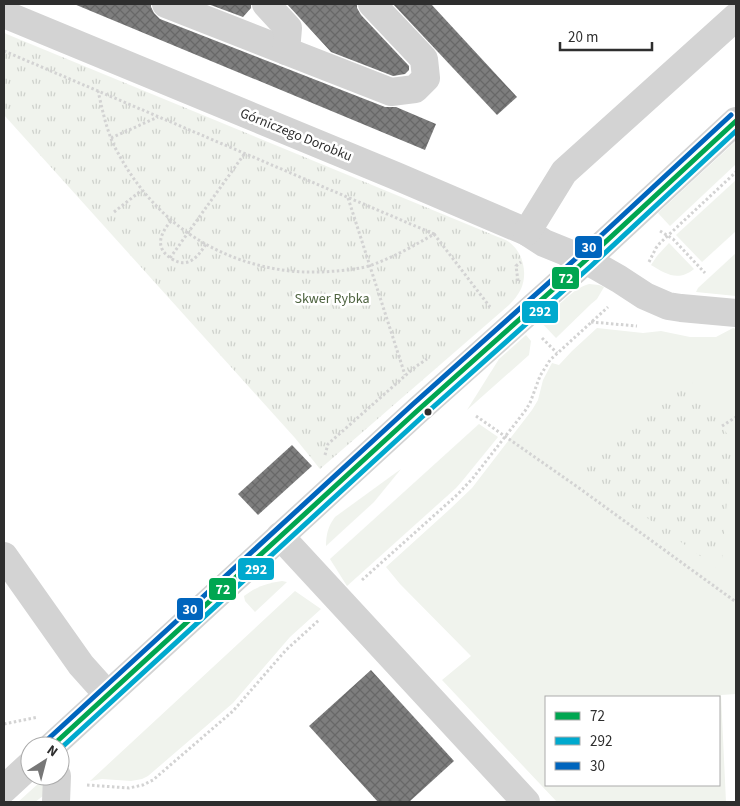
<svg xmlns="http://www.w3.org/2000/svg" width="740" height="806" viewBox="0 0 740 806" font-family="'Source Sans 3',sans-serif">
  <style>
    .green { fill: #f0f3ed; fill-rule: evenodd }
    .park { fill: url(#park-tufts) }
    .building { fill: url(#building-cross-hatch) }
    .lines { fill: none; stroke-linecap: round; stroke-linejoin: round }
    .path { stroke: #d3d3d3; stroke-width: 3; stroke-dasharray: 2.5 2.5; stroke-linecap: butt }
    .minor { stroke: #d3d3d3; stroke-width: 28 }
    .bus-1-casing { stroke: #fff; stroke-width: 9 }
    .bus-2-casing { stroke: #fff; stroke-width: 9 }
    .bus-3-casing { stroke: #fff; stroke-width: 9 }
    .bus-1 { stroke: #00a651; stroke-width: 5 }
    .bus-2 { stroke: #00a9ce; stroke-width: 5 }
    .bus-3 { stroke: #0065bd; stroke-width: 5 }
    .bus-dot { fill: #2e2e2e; stroke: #fff; stroke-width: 2 }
    .labels { text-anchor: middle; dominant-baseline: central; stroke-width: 5; stroke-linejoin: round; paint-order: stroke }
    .street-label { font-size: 14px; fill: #2e2e2e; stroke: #fff }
    .park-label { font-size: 14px; fill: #4f6441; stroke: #fff }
    .line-badge { stroke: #fff; stroke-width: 2 }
    .badge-label { font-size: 14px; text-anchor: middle; font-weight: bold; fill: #fff }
  </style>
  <defs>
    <pattern id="park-tufts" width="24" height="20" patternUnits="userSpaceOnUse" patternTransform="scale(1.25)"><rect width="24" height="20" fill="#f0f3ed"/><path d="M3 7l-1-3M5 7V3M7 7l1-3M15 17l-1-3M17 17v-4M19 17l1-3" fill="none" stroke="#ced1cc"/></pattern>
    <pattern id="building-cross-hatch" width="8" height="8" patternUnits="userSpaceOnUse" patternTransform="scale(1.25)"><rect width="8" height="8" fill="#7e7e7e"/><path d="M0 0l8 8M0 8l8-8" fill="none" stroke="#686868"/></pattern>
  </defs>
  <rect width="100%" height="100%" fill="#fff"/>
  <!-- green -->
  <g class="green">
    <polygon points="736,141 736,164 670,226 658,213"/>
    <polygon points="736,180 736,231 702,262 676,235"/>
    <path d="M669 243 694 269C678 282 666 274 651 265L657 256Z"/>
    <polygon points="736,253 736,296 696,292 698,288"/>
    <path d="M589 284 599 285 604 287 597 299 591 304 556 338 541 322C553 311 573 288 589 284Z"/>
    <path d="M597 328 643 333 661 331 690 337H716L733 328 736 329V694L721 695 726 802H557L442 680 471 656 400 584 386 567 450 509 472 488 532 410 538 400 543 380 552 363 559 365 572 351ZM546 697H719V785H546Z"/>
    <polygon points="526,335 531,341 529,355 467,410 499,359"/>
    <polygon points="479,424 498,437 463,480 456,488 347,586 330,559"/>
    <path d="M401 469 374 502 326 546C326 535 328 526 335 517Z"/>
    <path d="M282 581 287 582 255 612 245 601 244 596C255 587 268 583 282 581Z"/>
    <polygon points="295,591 321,609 290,637 233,703 148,776 142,779 131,781 102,779 90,781"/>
    <polygon points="43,781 43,796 35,802 18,802 40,782"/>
  </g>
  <!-- park -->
  <g class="park">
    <path d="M4 33 498 237C502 238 506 240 509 242 523 252 528 273 521 289 518 295 514 300 509 305L320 469 295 438 4 115Z"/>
    <polygon points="691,381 732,441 721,571 674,537 667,546 655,538 661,528 582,471"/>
  </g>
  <!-- building -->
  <g class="building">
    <polygon points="74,4 151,4 151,7 154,13 160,19 385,107 396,107 436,124 425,150"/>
    <polygon points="208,4 251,4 251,8 243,17"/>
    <polygon points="287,4 357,4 357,8 361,15 409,66 409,70 405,74 393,76 331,52"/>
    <polygon points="393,4 431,4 517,97 497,115"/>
    <polygon points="292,445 312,466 258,515 238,494"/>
    <polygon points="371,670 454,761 409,802 378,802 309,726"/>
  </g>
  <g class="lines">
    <!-- path -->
    <g class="path">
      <path d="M4 51 434 234C414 246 392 258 369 266 362 268 354 269 347 270 328 272 309 273 290 271 214 262 154 220 118 153 107 134 103 112 98 91"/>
      <polyline points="111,138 158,117"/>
      <polyline points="348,198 405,375"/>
      <polyline points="114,212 142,190"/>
      <path d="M171 221C160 234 154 248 172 259 188 269 198 257 206 244"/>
      <polyline points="660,231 673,239 705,273"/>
      <polyline points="434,234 490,307"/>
      <polyline points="170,258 245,153"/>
      <polyline points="649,262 656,248 660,243 736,172"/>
      <polyline points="518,281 516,266 521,262"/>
      <polyline points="591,322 637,326"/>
      <polyline points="542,338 557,353"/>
      <polyline points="476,416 579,488 736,602"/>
      <polyline points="722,426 736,417"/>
      <polyline points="325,455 328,444 415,367 427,359"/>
      <polyline points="362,580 458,494 473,478 525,411 530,403 540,376 550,360 608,307"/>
      <polyline points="4,724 38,717"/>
      <polyline points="87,785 129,788 143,785 153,780 233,711 286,650 319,620"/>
    </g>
    <!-- minor -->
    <g class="minor">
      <polyline points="166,4 391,92 415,89 426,78 424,59 372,4"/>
      <polyline points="266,4 288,28 286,51"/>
      <polyline points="4,14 396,176 527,232 544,243 586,260 619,279 645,296 668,306 681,308 736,313"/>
      <polyline points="527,232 564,172 736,17"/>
      <polyline points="280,536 526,802"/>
      <polyline points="4,556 81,665 107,694"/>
      <polyline points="52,746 417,411 586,260 736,121"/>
      <polyline points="4,789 30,765"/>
      <polyline points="56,802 57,776"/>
    </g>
    <!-- bus-1 casing -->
    <g class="bus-1-casing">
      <polyline id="bus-1" points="52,746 417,411 586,260 736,121"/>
    </g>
    <!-- bus-2 casing -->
    <g class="bus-2-casing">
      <polyline id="bus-2" points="60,749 422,417 591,266 736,131"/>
    </g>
    <!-- bus-3 casing -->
    <g class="bus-3-casing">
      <polyline id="bus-3" points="47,740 412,405 581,254 731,115"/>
    </g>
    <!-- bus-1 -->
    <use href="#bus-1" class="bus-1"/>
    <!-- bus-2 -->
    <use href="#bus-2" class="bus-2"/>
    <!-- bus-3 -->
    <use href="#bus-3" class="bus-3"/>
  </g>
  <!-- markers -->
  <circle class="bus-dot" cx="428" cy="412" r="4.5"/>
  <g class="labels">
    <!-- street labels -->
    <g class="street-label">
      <text transform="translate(296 135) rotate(22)">Górniczego Dorobku</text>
    </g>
    <!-- park labels -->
    <g class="park-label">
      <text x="332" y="299">Skwer Rybka</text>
    </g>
  </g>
  <g class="line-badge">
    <rect x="574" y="235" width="29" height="24" rx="5" fill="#0065bd"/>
    <rect x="551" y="266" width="29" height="24" rx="5" fill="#00a651"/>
    <rect x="521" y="300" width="38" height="24" rx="5" fill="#00a9ce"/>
    <rect x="237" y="557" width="38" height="24" rx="5" fill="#00a9ce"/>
    <rect x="208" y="577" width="29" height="24" rx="5" fill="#00a651"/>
    <rect x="176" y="597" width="28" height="24" rx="5" fill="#0065bd"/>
  </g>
  <g class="badge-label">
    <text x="589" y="252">30</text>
    <text x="566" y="283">72</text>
    <text x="540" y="316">292</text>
    <text x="256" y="574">292</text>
    <text x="223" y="594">72</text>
    <text x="190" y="614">30</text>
  </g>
  <!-- border -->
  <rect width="740" height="806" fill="none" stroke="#2e2e2e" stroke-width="10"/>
  <!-- legend -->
  <rect x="545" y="696" width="175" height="90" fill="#ffffff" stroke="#ababab"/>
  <rect x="555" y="712" width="25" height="8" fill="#00a651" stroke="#ababab"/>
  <text x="590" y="721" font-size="15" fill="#2e2e2e">72</text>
  <rect x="555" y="737" width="25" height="8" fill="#00a9ce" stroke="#ababab"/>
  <text x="590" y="746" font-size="15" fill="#2e2e2e">292</text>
  <rect x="555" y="762" width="25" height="8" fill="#0065bd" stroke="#ababab"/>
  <text x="590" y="771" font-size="15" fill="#2e2e2e">30</text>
  <!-- north arrow -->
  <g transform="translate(45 761) rotate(36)"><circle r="24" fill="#ffffff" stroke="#ababab"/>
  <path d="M0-4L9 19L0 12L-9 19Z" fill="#777777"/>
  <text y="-8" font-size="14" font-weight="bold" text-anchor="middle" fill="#2e2e2e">N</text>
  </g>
  <!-- scale -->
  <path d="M560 42v8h92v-8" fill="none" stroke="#2e2e2e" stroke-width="2.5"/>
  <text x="568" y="42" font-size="15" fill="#2e2e2e" stroke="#ffffff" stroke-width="4" paint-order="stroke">20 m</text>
</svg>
